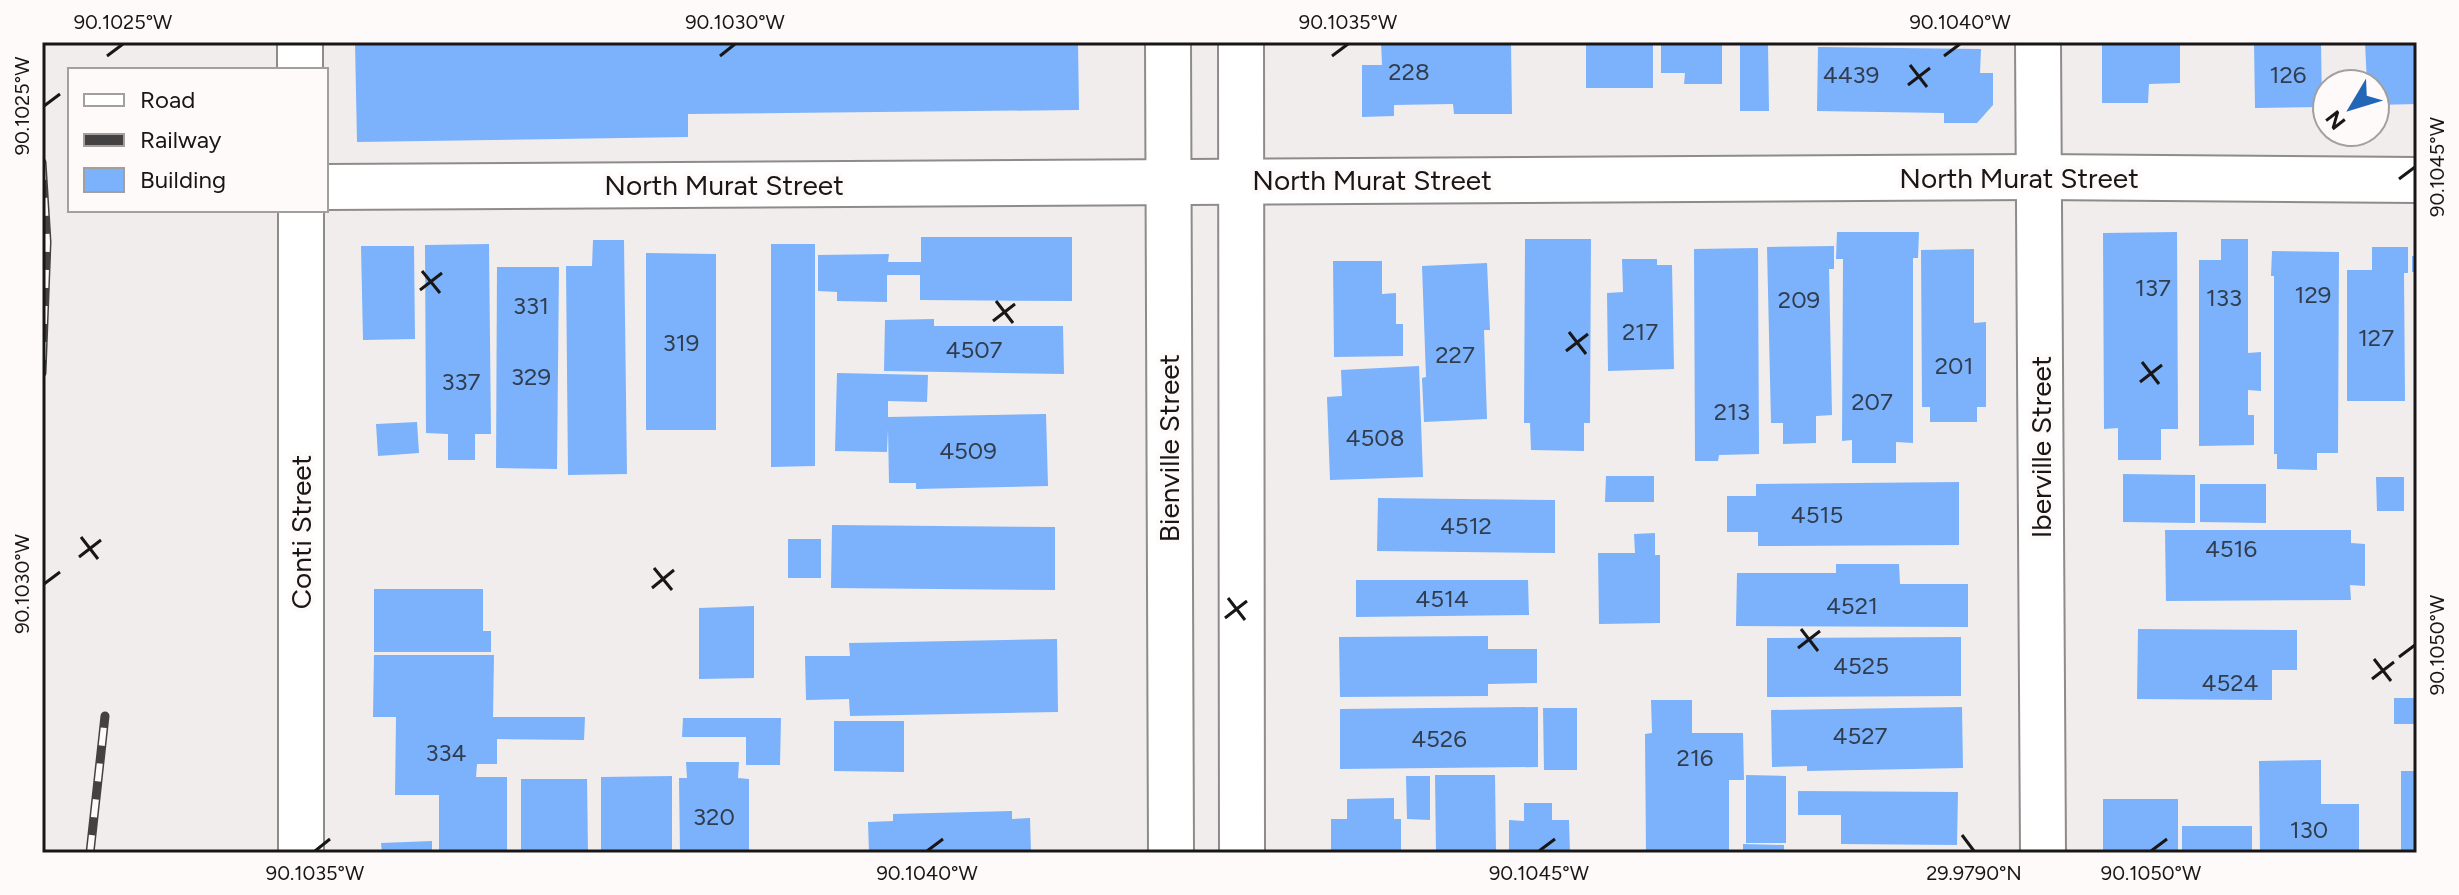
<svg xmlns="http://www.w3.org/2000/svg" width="2459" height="895" viewBox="0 0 2459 895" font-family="Figtree,sans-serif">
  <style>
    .building { fill: #7bb2fb }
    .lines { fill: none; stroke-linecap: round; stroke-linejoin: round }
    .minor-casing { stroke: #8f8b8b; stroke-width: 48 }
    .minor { stroke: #fff; stroke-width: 44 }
    .rail-casing { stroke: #434141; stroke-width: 9 }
    .rail { stroke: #fffafa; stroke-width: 6; stroke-dasharray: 18; stroke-linecap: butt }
    .ticks { fill: none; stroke: #181616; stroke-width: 3 }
    .labels { text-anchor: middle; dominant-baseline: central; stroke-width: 8; stroke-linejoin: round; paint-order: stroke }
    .number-label { font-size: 24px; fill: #313d4f }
    .street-label { font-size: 28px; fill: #181616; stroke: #fffafa }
    .neatline { fill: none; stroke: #181616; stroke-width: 3 }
    .ticks-label { font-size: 20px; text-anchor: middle; fill: #181616 }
  </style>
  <rect width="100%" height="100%" fill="#f1eded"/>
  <!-- building -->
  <g class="building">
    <polygon points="355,42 1078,42 1079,110 688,114 688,137 357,142"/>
    <polygon points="1381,42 1511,42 1512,114 1454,114 1453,104 1394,105 1394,116 1362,117 1362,65 1382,65"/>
    <rect x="1586" y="42" width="67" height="46"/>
    <polygon points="1661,42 1722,42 1722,84 1684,84 1685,73 1661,73"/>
    <polygon points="2102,42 2180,42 2180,83 2149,84 2148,103 2102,103"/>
    <polygon points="2254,42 2321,42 2322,107 2255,108"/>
    <polygon points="2365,42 2417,42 2417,104 2375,105 2375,84 2367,84"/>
    <polygon points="1740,44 1768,44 1769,111 1740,111"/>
    <polygon points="1818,47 1981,49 1980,73 1993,73 1993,105 1977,123 1944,123 1944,113 1817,111"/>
    <polygon points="1837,232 1919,232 1918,258 1913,258 1913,443 1896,442 1896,463 1852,463 1852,440 1842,441 1843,259 1836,259"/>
    <polygon points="2177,232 2178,429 2161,429 2161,460 2118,460 2118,428 2104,429 2103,233"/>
    <polygon points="921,237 1072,237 1072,301 920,300 920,275 887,275 887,302 837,301 837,292 818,291 818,255 889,254 888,262 921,262"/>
    <polygon points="1525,239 1591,239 1590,423 1584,423 1584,451 1531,450 1530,423 1524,423"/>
    <polygon points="2221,239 2248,239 2248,353 2261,352 2261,391 2248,390 2248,415 2254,415 2254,445 2199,446 2199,260 2221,260"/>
    <polygon points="593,240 624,240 627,474 568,475 566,266 592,266"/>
    <polygon points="489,244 491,434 475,434 475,460 448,460 448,434 426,433 425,245"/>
    <polygon points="771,244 815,244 815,466 771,467"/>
    <polygon points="361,246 414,246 415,339 363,340"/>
    <polygon points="1834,246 1834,269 1829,269 1832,415 1816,416 1816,443 1783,444 1783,423 1771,423 1767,247"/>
    <polygon points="2372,247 2408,247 2408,273 2404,273 2405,401 2347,401 2347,270 2372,270"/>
    <polygon points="1758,248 1759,454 1719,455 1718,461 1695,461 1694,249"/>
    <polygon points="1974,249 1974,323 1986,322 1986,407 1977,407 1977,422 1930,422 1930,407 1922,407 1921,250"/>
    <polygon points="2272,251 2339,252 2338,453 2317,453 2317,470 2277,469 2277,454 2274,454 2274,276 2271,276"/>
    <polygon points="646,253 716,254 716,430 646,430"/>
    <rect x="2412" y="256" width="5" height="16"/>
    <polygon points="1622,259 1657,259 1657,265 1672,265 1674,369 1608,371 1607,293 1623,292"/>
    <polygon points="1333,261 1382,261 1382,294 1396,293 1396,324 1403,324 1403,356 1334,357"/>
    <polygon points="1487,263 1490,330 1484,330 1487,419 1424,422 1422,378 1426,377 1422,266"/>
    <polygon points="497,267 559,267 557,469 496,468"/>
    <polygon points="934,319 934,326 1063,326 1064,374 884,371 885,320"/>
    <polygon points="1419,366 1423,477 1330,480 1327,397 1342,396 1341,370"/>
    <polygon points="837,373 928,375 927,402 888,401 888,417 1046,414 1048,486 916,489 916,483 889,483 888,429 887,452 835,451"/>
    <polygon points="417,422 419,453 378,456 376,424"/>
    <polygon points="2123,474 2195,475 2195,523 2123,522"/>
    <polygon points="1606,476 1654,476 1654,502 1605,502"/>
    <polygon points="2376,477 2404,477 2404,511 2377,511"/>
    <polygon points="1959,482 1959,545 1758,546 1758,532 1727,532 1727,496 1756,496 1756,484"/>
    <polygon points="2200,484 2266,484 2266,523 2200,522"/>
    <polygon points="1378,498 1555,500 1555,553 1377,551"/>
    <polygon points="832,525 1055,527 1055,590 831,588"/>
    <polygon points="2165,530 2351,530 2351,543 2365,544 2365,586 2350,585 2351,600 2166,601"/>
    <polygon points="1655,533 1655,555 1660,555 1660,623 1599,624 1598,553 1635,553 1634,534"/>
    <rect x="788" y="539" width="33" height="39"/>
    <polygon points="1836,564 1899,564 1900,584 1968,584 1968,627 1736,626 1737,573 1836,573"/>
    <polygon points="1356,580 1528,580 1529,615 1356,617"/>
    <polygon points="374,589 483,589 483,631 491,631 491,652 374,652"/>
    <polygon points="754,606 754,678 699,679 699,608"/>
    <polygon points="2138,629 2297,630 2297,670 2272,670 2272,700 2137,699"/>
    <polygon points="1488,636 1488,649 1537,649 1537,683 1488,684 1488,696 1340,697 1339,637"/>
    <polygon points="1961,637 1961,696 1767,697 1767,638"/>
    <polygon points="1057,639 1058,712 850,716 849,699 806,700 805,656 850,656 849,643"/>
    <polygon points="374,655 494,655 493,717 585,717 584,740 497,739 497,764 477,764 476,777 507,777 507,853 439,853 439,795 395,795 396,717 373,717"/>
    <rect x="2394" y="698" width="23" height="26"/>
    <polygon points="1651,700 1692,700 1692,733 1743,733 1744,780 1729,780 1729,853 1646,853 1645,734 1652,733"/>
    <polygon points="1538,707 1538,767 1340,769 1340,709"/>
    <polygon points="1962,707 1963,768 1807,771 1807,766 1772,767 1771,710"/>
    <polygon points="1543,708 1577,708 1577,770 1544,770"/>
    <polygon points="683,718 781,718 780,765 746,765 746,737 682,737"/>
    <polygon points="834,721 904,721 904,772 834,771"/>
    <polygon points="2321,760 2321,804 2359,804 2359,853 2260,853 2259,761"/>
    <polygon points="686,762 739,762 738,778 749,779 749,853 680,853 679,778 687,778"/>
    <rect x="2401" y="771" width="16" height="82"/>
    <polygon points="1435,775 1495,775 1496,853 1436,853"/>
    <polygon points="1746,775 1786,776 1786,843 1746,843"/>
    <polygon points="672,776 672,853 601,853 601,777"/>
    <polygon points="1406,776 1430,776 1430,820 1407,819"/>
    <polygon points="521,779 587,779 588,853 521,853"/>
    <polygon points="1798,791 1958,792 1957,845 1841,844 1841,815 1798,815"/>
    <polygon points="1394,798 1394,819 1401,819 1401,853 1331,853 1331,819 1347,819 1347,799"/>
    <rect x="2103" y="799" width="75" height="54"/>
    <polygon points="1524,803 1552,803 1552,820 1569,820 1570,853 1509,853 1509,820 1524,821"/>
    <polygon points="1012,811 1012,819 1030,818 1031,853 869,853 868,822 893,821 893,814"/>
    <rect x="2182" y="826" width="70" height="27"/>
    <polygon points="432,841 432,853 382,853 381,843"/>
    <polygon points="1743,844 1784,845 1784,853 1743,853"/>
  </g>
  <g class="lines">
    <!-- minor casing -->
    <g class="minor-casing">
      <g id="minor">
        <polyline points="300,42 300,70"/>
        <polyline points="1168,42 1171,853"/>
        <polyline points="1241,42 1242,853"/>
        <polyline points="2038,42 2043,853"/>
        <polyline points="326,187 2039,177 2417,180"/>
        <polyline points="301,853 301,210"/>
      </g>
    </g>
    <!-- minor -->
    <use href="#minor" class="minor"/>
    <!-- rail casing -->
    <g class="rail-casing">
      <g id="rail">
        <polyline points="42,162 47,242 42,373"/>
        <polyline points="90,853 105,716"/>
      </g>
    </g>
    <!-- rail -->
    <use href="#rail" class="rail"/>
  </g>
  <!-- ticks -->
  <path class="ticks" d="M107 56 123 44M720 56 735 44M1332 56 1348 44M1944 56 1960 44M1910 65 1927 87M1908 85 1930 68M44 106 60 94M2399 179 2415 167M422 271 440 293M420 290 442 273M996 301 1013 323M993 321 1015 304M1569 332 1586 354M1566 351 1588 334M2142 362 2159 384M2140 382 2162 365M81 537 98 559M79 557 101 540M654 568 672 590M44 584 60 572M652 588 674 570M1228 598 1245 620M1225 618 1247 601M1801 629 1818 651M1798 648 1820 631M2399 657 2415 645M2374 659 2391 681M2372 679 2394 662M1962 835 1974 851M315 851 330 839M927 851 943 839M1539 851 1555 839M2151 851 2167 839"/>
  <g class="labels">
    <!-- number labels -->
    <g class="number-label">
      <text x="1409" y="71">228</text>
      <text x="1851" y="74">4439</text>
      <text x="2288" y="74">126</text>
      <text x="2153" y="287">137</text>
      <text x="2313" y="294">129</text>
      <text x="2224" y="297">133</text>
      <text x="1799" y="299">209</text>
      <text x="531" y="305">331</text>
      <text x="1640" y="331">217</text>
      <text x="2376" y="337">127</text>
      <text x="681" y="342">319</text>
      <text x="974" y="349">4507</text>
      <text x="1455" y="354">227</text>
      <text x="1954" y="365">201</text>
      <text x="531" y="376">329</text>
      <text x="461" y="381">337</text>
      <text x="1872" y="401">207</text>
      <text x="1732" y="411">213</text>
      <text x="1375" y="437">4508</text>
      <text x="968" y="450">4509</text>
      <text x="1817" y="514">4515</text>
      <text x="1466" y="525">4512</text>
      <text x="2231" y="548">4516</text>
      <text x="1442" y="598">4514</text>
      <text x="1852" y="605">4521</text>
      <text x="1861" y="665">4525</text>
      <text x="2230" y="682">4524</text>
      <text x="1860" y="735">4527</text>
      <text x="1439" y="738">4526</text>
      <text x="446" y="752">334</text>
      <text x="1695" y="757">216</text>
      <text x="714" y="816">320</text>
      <text x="2309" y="829">130</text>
    </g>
    <!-- street labels -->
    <g class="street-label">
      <text x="2019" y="178">North Murat Street</text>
      <text x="1372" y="180">North Murat Street</text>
      <text x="724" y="185">North Murat Street</text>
      <text transform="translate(2041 447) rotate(-90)">Iberville Street</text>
      <text transform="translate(1169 448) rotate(-90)">Bienville Street</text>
      <text transform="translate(301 532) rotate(-90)">Conti Street</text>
    </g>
  </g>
  <!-- border -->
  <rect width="2459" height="895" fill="none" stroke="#fffafa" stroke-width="88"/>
  <!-- legend -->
  <rect x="68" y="68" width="260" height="144" fill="#fffafa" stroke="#a39f9f" stroke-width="2"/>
  <rect x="84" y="94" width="40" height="12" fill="#ffffff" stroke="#a39f9f" stroke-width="2"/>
  <text x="140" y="108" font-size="24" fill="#181616">Road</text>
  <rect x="84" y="134" width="40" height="12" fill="#434141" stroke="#a39f9f" stroke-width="2"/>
  <text x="140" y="148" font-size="24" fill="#181616">Railway</text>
  <rect x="84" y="168" width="40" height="24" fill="#7bb2fb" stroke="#a39f9f" stroke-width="2"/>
  <text x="140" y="188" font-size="24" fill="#181616">Building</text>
  <!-- north arrow -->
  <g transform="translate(2351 108) rotate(232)"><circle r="38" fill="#fffafa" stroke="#a39f9f" stroke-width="2"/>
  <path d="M0-6L14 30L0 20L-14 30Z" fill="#2365b6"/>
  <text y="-12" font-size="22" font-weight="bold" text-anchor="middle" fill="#181616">N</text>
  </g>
  <rect x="44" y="44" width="2371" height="807" class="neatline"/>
  <g class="ticks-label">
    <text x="123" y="29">90.1025°W</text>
    <text x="735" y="29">90.1030°W</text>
    <text x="1348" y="29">90.1035°W</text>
    <text x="1960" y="29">90.1040°W</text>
    <text transform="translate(22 106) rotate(-90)" y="7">90.1025°W</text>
    <text transform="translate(2437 167) rotate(-90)" y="7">90.1045°W</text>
    <text transform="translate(22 584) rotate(-90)" y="7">90.1030°W</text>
    <text transform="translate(2437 645) rotate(-90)" y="7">90.1050°W</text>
    <text x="315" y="880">90.1035°W</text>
    <text x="927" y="880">90.1040°W</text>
    <text x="1539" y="880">90.1045°W</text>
    <text x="1974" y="880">29.9790°N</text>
    <text x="2151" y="880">90.1050°W</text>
  </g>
</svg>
